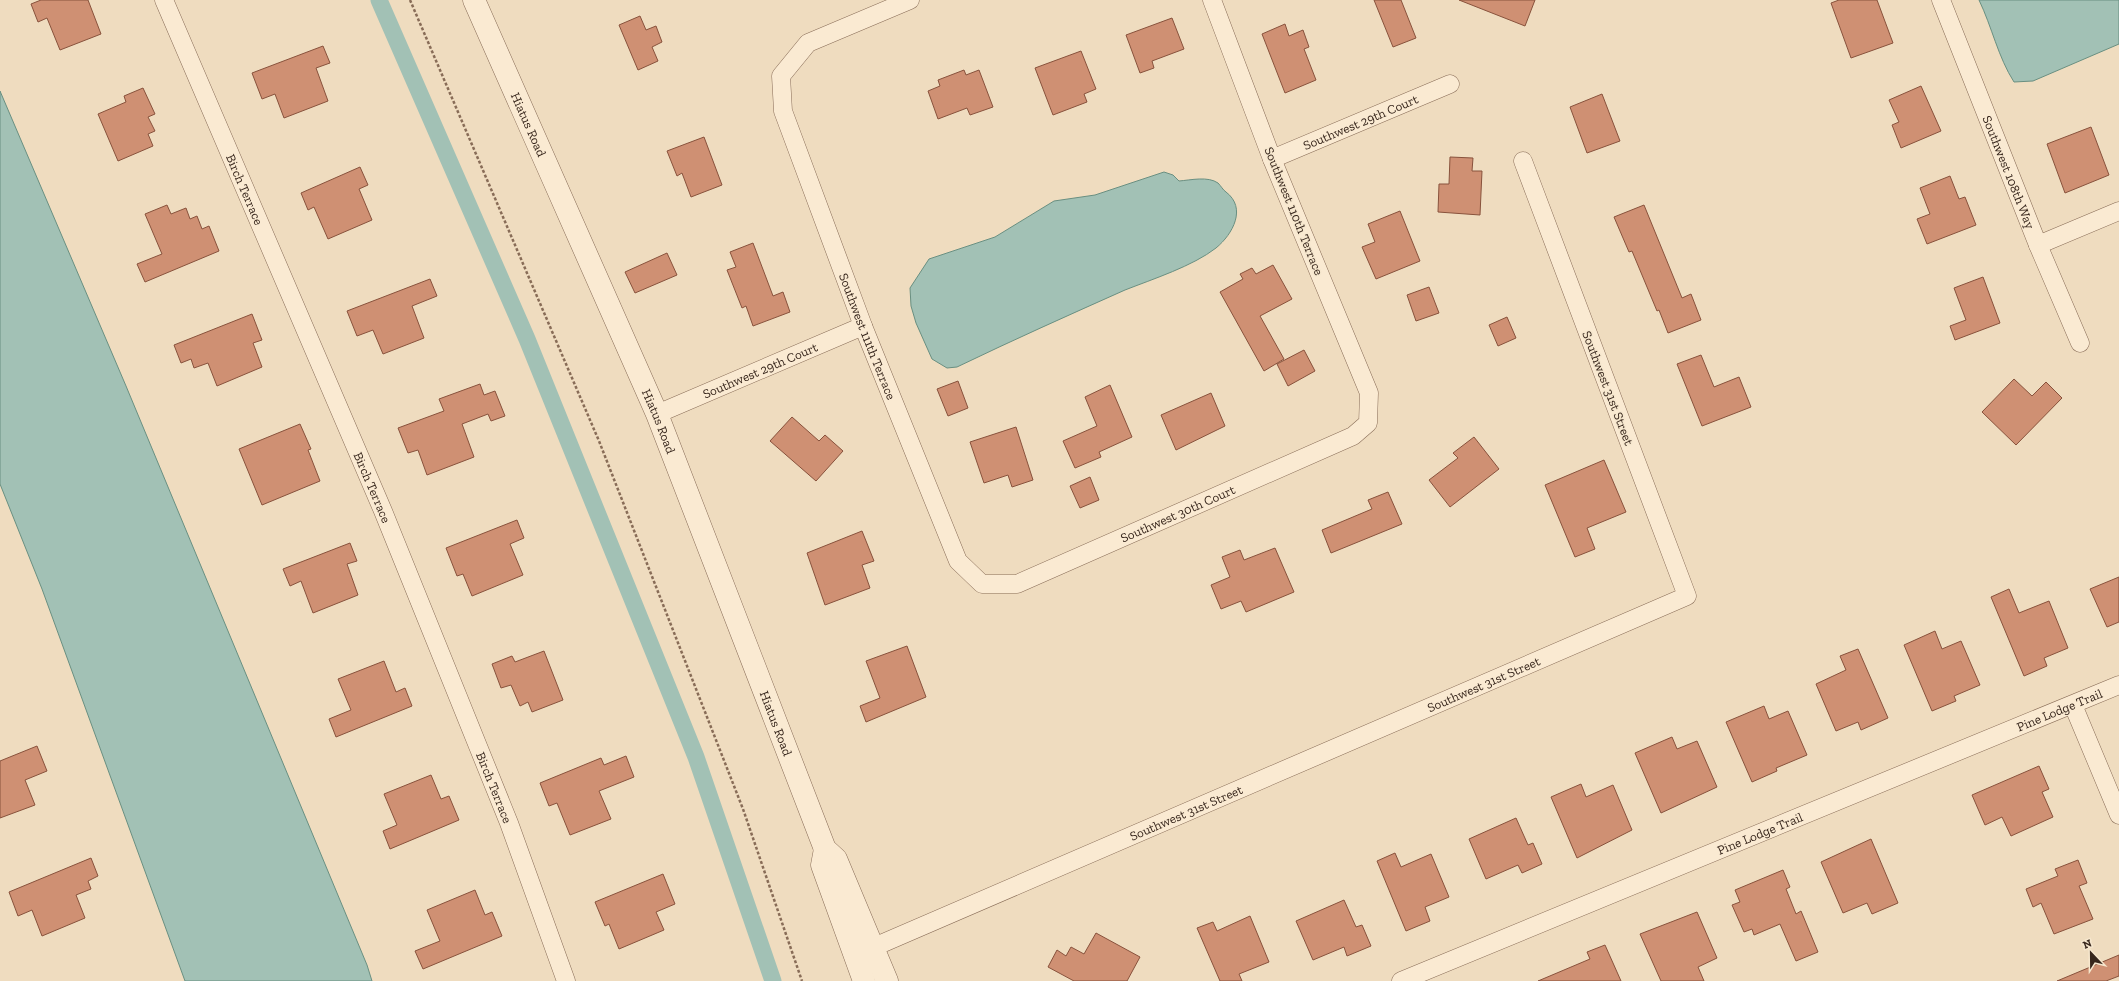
<svg xmlns="http://www.w3.org/2000/svg" width="2119" height="981" viewBox="0 0 2119 981" font-family="'Zilla Slab',serif">
  <style>
    .water { fill: #a2c1b5; stroke: #698f81 }
    .lines { fill: none; stroke-linecap: round; stroke-linejoin: round }
    .canal { stroke: #a2c1b5; stroke-width: 17 }
    .building { fill: #cf9073; stroke: #88523c }
    .minor-casing { stroke: #886c57; stroke-width: 19 }
    .tertiary-casing { stroke: #886c57; stroke-width: 23 }
    .path { stroke: #886c57; stroke-width: 2.5; stroke-dasharray: 3 2; stroke-linecap: butt }
    .minor { stroke: #faead2; stroke-width: 18 }
    .tertiary { stroke: #faead2; stroke-width: 22 }
    .labels { text-anchor: middle; dominant-baseline: central; stroke-width: 3; stroke-linejoin: round; paint-order: stroke }
    .street-label { font-size: 13px; fill: #37261c; stroke: #f6e7ce }
  </style>
  <rect width="100%" height="100%" fill="#efdcbf"/>
  <!-- water -->
  <g class="water">
    <path d="M1979 0H2119V44L2033 81 2014 82C1998 57 1992 27 1979 0Z"/>
    <polygon points="0,91 126,386 367,965 372,981 185,981 42,589 0,484"/>
    <path d="M1164 172 1173 175 1179 181C1191 180 1208 176 1218 183 1221 186 1223 190 1226 192 1247 208 1233 234 1216 248 1193 266 1153 279 1125 290 1069 315 1013 340 957 367L947 368 932 359 916 323 911 306 910 288 929 259 995 237 1054 201 1095 195Z"/>
  </g>
  <g class="lines">
    <!-- canal -->
    <polyline class="canal" points="379,0 527,339 696,757 773,981"/>
  </g>
  <!-- building -->
  <g class="building">
    <polygon points="41,0 88,0 101,34 60,50 47,18 38,22 31,4"/>
    <polygon points="1374,0 1401,0 1416,38 1393,47"/>
    <polygon points="1459,0 1535,0 1525,26"/>
    <polygon points="1839,0 1877,0 1893,43 1851,58 1831,3"/>
    <polygon points="640,16 646,30 656,26 662,42 652,47 658,61 638,70 619,25"/>
    <polygon points="1172,18 1184,49 1152,61 1154,68 1140,73 1126,35"/>
    <polygon points="1285,24 1289,36 1303,30 1309,47 1304,49 1316,80 1285,93 1262,34"/>
    <polygon points="323,46 330,63 316,68 328,101 284,118 275,94 262,99 252,73"/>
    <polygon points="1081,51 1096,89 1084,94 1087,102 1053,115 1035,68"/>
    <polygon points="964,70 966,75 979,70 993,107 970,115 967,108 938,119 928,91 940,86 938,80"/>
    <polygon points="1921,86 1941,131 1901,148 1892,125 1899,122 1889,100"/>
    <polygon points="143,88 155,114 148,117 155,131 148,134 153,146 118,161 98,114 126,102 124,96"/>
    <polygon points="1602,94 1620,141 1587,153 1570,107"/>
    <polygon points="2091,127 2109,175 2065,193 2047,144"/>
    <polygon points="704,137 722,185 691,197 682,173 677,176 667,151"/>
    <polygon points="1450,157 1473,158 1472,171 1482,171 1480,215 1438,212 1439,184 1449,184"/>
    <polygon points="360,167 368,185 359,189 372,220 328,239 314,207 308,210 301,193"/>
    <polygon points="1950,176 1959,199 1965,197 1976,225 1927,244 1917,219 1930,214 1920,188"/>
    <polygon points="167,205 171,214 186,208 190,219 197,216 202,229 209,226 219,251 145,282 137,264 162,254 145,214"/>
    <polygon points="1644,205 1682,298 1691,294 1701,320 1668,333 1659,310 1657,311 1632,251 1629,252 1614,217"/>
    <polygon points="1400,211 1420,261 1376,279 1362,247 1375,242 1368,224"/>
    <polygon points="753,243 773,296 783,292 790,312 753,326 746,306 742,308 727,270 736,267 730,252"/>
    <polygon points="667,253 677,275 635,293 625,272"/>
    <polygon points="1273,265 1292,299 1260,316 1284,359 1264,371 1220,292 1243,279 1240,274 1252,268 1256,274"/>
    <polygon points="1983,277 2000,323 1955,340 1950,326 1966,320 1954,288"/>
    <polygon points="430,279 437,296 412,306 424,338 383,354 373,330 357,336 347,311"/>
    <polygon points="1429,287 1439,313 1416,321 1407,295"/>
    <polygon points="252,314 262,340 253,343 262,367 217,386 208,363 194,368 191,359 181,363 174,345"/>
    <polygon points="1507,317 1516,338 1498,346 1489,325"/>
    <polygon points="1304,350 1315,371 1288,386 1277,364"/>
    <polygon points="1701,355 1714,387 1739,377 1751,407 1702,426 1677,364"/>
    <polygon points="2014,379 2032,396 2046,382 2062,398 2016,445 1982,412"/>
    <polygon points="958,381 968,408 948,416 937,389"/>
    <polygon points="480,384 484,395 495,391 505,416 491,421 488,414 462,424 474,457 427,475 418,450 408,453 398,428 444,411 439,399"/>
    <polygon points="1110,385 1132,437 1099,452 1101,457 1075,468 1063,441 1097,426 1085,397"/>
    <polygon points="1211,393 1225,426 1176,450 1161,415"/>
    <polygon points="792,417 819,441 825,435 843,451 816,481 770,441"/>
    <polygon points="300,424 311,449 308,450 320,481 262,505 239,449"/>
    <polygon points="1016,427 1033,480 1012,487 1008,475 984,483 970,442"/>
    <polygon points="1474,437 1499,469 1450,507 1429,480 1458,458 1453,453"/>
    <polygon points="1604,460 1626,512 1587,528 1595,549 1575,557 1545,485"/>
    <polygon points="1090,477 1099,500 1080,508 1070,486"/>
    <polygon points="1388,492 1402,524 1331,553 1322,530 1372,509 1368,500"/>
    <polygon points="517,520 524,538 510,544 523,575 472,596 463,574 457,576 446,548"/>
    <polygon points="862,531 874,561 862,565 870,588 825,605 807,553"/>
    <polygon points="350,543 357,561 347,564 358,595 313,613 301,581 290,586 283,569"/>
    <polygon points="1275,548 1294,592 1246,612 1241,601 1221,609 1211,585 1230,577 1222,557 1240,550 1244,560"/>
    <polygon points="2119,577 2119,622 2107,627 2090,589"/>
    <polygon points="2009,589 2019,613 2049,601 2068,648 2044,658 2047,666 2024,676 1991,597"/>
    <polygon points="1935,631 1942,649 1961,641 1980,685 1954,696 1956,701 1932,711 1904,645"/>
    <polygon points="907,646 926,697 866,722 860,706 880,698 866,661"/>
    <polygon points="1858,649 1888,718 1861,730 1858,722 1836,731 1816,684 1846,670 1840,656"/>
    <polygon points="544,651 563,700 532,712 528,702 520,706 511,685 501,688 492,664 512,656 515,662"/>
    <polygon points="384,661 396,692 405,688 412,706 336,737 329,719 351,710 338,679"/>
    <polygon points="1764,706 1769,719 1788,711 1807,755 1776,768 1777,771 1752,782 1726,722"/>
    <polygon points="1672,737 1677,749 1697,741 1717,787 1661,813 1635,753"/>
    <polygon points="37,746 47,771 25,780 35,805 0,818 0,761"/>
    <polygon points="626,756 634,777 599,791 611,819 570,835 557,803 549,806 540,783 601,758 604,765"/>
    <polygon points="2039,766 2049,789 2042,792 2053,817 2011,836 2002,817 1985,825 1972,795"/>
    <polygon points="431,775 441,799 449,796 459,820 390,849 383,831 397,825 384,794"/>
    <polygon points="1581,784 1586,797 1613,785 1632,830 1577,858 1551,797"/>
    <polygon points="1516,818 1528,845 1533,843 1542,864 1522,873 1518,865 1486,879 1469,839"/>
    <polygon points="1871,839 1898,903 1872,914 1867,903 1843,913 1821,862"/>
    <polygon points="1395,853 1401,867 1431,854 1449,897 1425,907 1430,921 1406,931 1377,861"/>
    <polygon points="91,858 98,876 88,881 91,889 76,895 85,918 42,936 32,910 18,916 9,892"/>
    <polygon points="2078,860 2087,883 2079,886 2093,919 2054,934 2041,903 2033,907 2026,889 2058,876 2055,869"/>
    <polygon points="1783,870 1790,887 1786,889 1796,914 1801,911 1818,952 1796,961 1780,924 1754,935 1752,929 1744,932 1732,905 1740,902 1735,890"/>
    <polygon points="663,874 675,904 656,912 664,930 619,949 609,924 605,926 595,902"/>
    <polygon points="475,890 485,915 492,912 502,936 423,969 415,951 440,941 427,910"/>
    <polygon points="1344,900 1356,927 1362,925 1371,946 1347,956 1344,947 1313,960 1296,921"/>
    <polygon points="1697,912 1717,958 1698,967 1704,981 1661,981 1640,934"/>
    <polygon points="1250,916 1269,962 1239,974 1242,981 1220,981 1197,928 1213,922 1217,931"/>
    <polygon points="1096,933 1140,957 1127,981 1074,981 1048,967 1057,950 1066,956 1071,947 1084,954"/>
    <polygon points="1605,945 1621,981 1538,981 1590,959 1587,952"/>
    <polygon points="2119,955 2119,976 2106,981 2057,981"/>
  </g>
  <g class="lines">
    <!-- minor casing -->
    <g class="minor-casing">
      <g id="minor">
        <path id="s1" d="M164 0 383 511 509 823 566 981"/>
        <path id="s2" d="M910 0 808 43 781 76 783 111 863 326 958 561 982 584H1017L1353 436 1368 423 1369 393 1272 159 1212 0"/>
        <path id="s3" d="M1941 0 2038 245 2080 343"/>
        <path id="s4" d="M1272 159 1450 84"/>
        <polyline points="2038,245 2119,211"/>
        <path id="s5" d="M657 414 863 326"/>
        <polyline points="2073,705 2119,815"/>
        <path id="s6" d="M860 953 1687 596 1523 161"/>
        <path id="s7" d="M1401 981 2119 685"/>
      </g>
    </g>
    <!-- tertiary casing -->
    <g class="tertiary-casing">
      <g id="tertiary">
        <path id="s8" d="M474 0 657 414 825 849 836 859 887 981"/>
        <polyline points="825,849 822,865 864,981"/>
      </g>
    </g>
    <!-- path -->
    <polyline class="path" points="410,0 599,441 743,809 802,981"/>
    <!-- minor -->
    <use href="#minor" class="minor"/>
    <!-- tertiary -->
    <use href="#tertiary" class="tertiary"/>
  </g>
  <g class="labels">
    <!-- street labels -->
    <g class="street-label">
      <text stroke="none"><textPath href="#s4" startOffset="96">Southwest 29th Court</textPath></text>
      <text stroke="none"><textPath href="#s8" startOffset="136">Hiatus Road</textPath></text>
      <text stroke="none"><textPath href="#s3" startOffset="185">Southwest 108th Way</textPath></text>
      <text stroke="none"><textPath href="#s1" startOffset="206">Birch Terrace</textPath></text>
      <text transform="translate(1294 211) rotate(68)">Southwest 110th Terrace</text>
      <text stroke="none"><textPath href="#s2" startOffset="429">Southwest 111th Terrace</textPath></text>
      <text stroke="none"><textPath href="#s5" startOffset="112">Southwest 29th Court</textPath></text>
      <text transform="translate(1608 388) rotate(69)">Southwest 31st Street</text>
      <text stroke="none"><textPath href="#s8" startOffset="460">Hiatus Road</textPath></text>
      <text stroke="none"><textPath href="#s1" startOffset="530">Birch Terrace</textPath></text>
      <text stroke="none"><textPath href="#s2" startOffset="915">Southwest 30th Court</textPath></text>
      <text stroke="none"><textPath href="#s6" startOffset="679">Southwest 31st Street</textPath></text>
      <text stroke="none"><textPath href="#s7" startOffset="712">Pine Lodge Trail</textPath></text>
      <text stroke="none"><textPath href="#s8" startOffset="784">Hiatus Road</textPath></text>
      <text stroke="none"><textPath href="#s1" startOffset="854">Birch Terrace</textPath></text>
      <text stroke="none"><textPath href="#s6" startOffset="355">Southwest 31st Street</textPath></text>
      <text stroke="none"><textPath href="#s7" startOffset="388">Pine Lodge Trail</textPath></text>
    </g>
  </g>
  <!-- north arrow -->
  <g transform="translate(2091 953) rotate(338)" stroke="#f6e7ce" stroke-width="3" paint-order="stroke">
  <path d="M0-3L7 15L0 10L-7 15Z" fill="#37261c"/>
  <text y="-6" font-size="11" font-weight="bold" text-anchor="middle" fill="#37261c">N</text>
  </g>
</svg>
